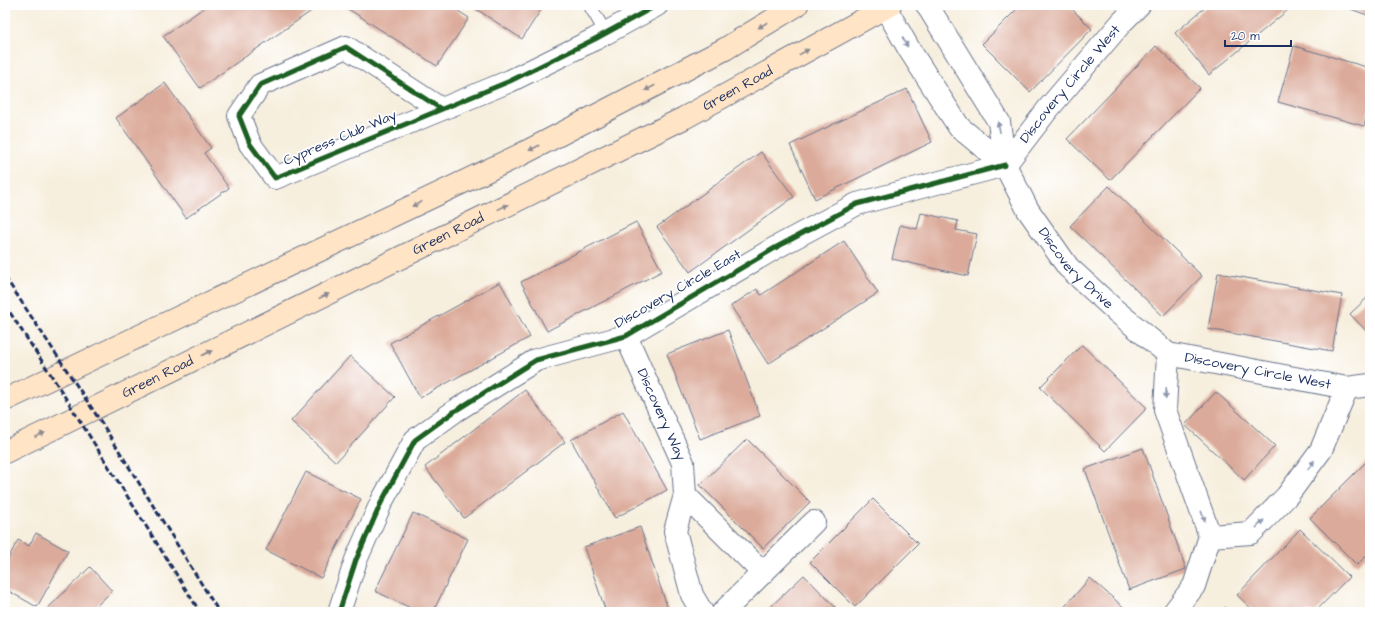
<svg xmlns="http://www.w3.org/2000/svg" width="1375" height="617" viewBox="0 0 1375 617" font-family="'Architects Daughter',sans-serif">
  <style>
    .building { fill: #dbaa9a }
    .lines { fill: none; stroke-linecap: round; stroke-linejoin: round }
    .lane-casing { stroke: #68728b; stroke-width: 14 }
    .street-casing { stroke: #68728b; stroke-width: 24 }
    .secondary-casing { stroke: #68728b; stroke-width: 24 }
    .lane { stroke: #fff; stroke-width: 12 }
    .street { stroke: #fff; stroke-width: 22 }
    .secondary { stroke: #ffe4c6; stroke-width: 22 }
    .rail { stroke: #1b2f5e; stroke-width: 3; stroke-dasharray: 6 3; stroke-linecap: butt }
    .cycleway-casing { stroke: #fff; stroke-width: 8 }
    .cycleway { stroke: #1b5e20; stroke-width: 5 }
    .oneway { fill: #8d8a92 }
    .oneway2 { fill: #8d97ae }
    .labels { text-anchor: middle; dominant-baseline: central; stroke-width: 3.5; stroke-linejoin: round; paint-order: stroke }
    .street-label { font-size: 14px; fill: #1b2f5e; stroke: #fff }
  </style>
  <rect width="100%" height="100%" fill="#fff"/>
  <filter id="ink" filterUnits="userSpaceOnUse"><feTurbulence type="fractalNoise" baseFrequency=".025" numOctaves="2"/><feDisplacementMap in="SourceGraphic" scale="8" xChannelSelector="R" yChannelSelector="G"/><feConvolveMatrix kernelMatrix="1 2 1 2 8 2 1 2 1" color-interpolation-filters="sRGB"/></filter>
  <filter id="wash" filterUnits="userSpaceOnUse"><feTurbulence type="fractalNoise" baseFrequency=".012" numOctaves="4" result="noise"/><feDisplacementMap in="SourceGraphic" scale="16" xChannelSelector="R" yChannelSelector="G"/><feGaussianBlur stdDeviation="0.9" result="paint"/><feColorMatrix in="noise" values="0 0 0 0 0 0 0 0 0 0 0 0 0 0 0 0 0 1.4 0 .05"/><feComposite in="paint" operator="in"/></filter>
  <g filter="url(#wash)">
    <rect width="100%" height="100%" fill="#f7efde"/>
    <g id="blocks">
      <!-- building -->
      <g class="building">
        <polygon points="208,5 320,5 200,88 163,36"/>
        <polygon points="342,5 449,5 469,18 437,66"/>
        <polygon points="470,5 544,5 522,39"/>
        <polygon points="1021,5 1068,5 1092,29 1030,92 982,44"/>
        <polygon points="1208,5 1294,5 1209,75 1175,33"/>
        <polygon points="1349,5 1370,5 1370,16 1348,8"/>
        <polygon points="1156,46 1200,88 1110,180 1067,139"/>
        <polygon points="1294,46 1370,68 1370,106 1364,126 1278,102"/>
        <polygon points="165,83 211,148 204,153 229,188 186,218 116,118"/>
        <polygon points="907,89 932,142 815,199 790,145"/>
        <polygon points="761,152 794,197 690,272 657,227"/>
        <polygon points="1109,186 1202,276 1163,316 1070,226"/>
        <polygon points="921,213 958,221 956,230 977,234 968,276 892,259 900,225 917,229"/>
        <polygon points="636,222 662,271 547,331 521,282"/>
        <polygon points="844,241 878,293 768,364 731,306 757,289 761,295"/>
        <polygon points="1218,273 1342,295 1332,351 1208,329"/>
        <polygon points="500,282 530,337 420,398 390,343"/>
        <polygon points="1370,295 1370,335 1350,314"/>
        <polygon points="728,330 760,416 700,439 667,354"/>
        <polygon points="1082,345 1147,408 1105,451 1040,387"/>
        <polygon points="350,356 395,397 336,462 291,421"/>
        <polygon points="525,390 565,442 464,518 425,467"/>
        <polygon points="1216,392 1275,446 1244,480 1185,425"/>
        <polygon points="623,411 667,490 615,518 571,440"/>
        <polygon points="747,439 810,502 763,548 700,485"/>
        <polygon points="1143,448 1186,569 1129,590 1085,469"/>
        <polygon points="1370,458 1370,552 1357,565 1310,518"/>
        <polygon points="306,472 361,499 321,578 266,550"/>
        <polygon points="873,499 918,544 855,607 810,562"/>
        <polygon points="413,513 468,539 433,612 419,612 375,591"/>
        <polygon points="640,527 669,612 606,612 584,547"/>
        <polygon points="1300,529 1349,577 1315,612 1255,612 1237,595"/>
        <polygon points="36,533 68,551 37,607 5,589 5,564 18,540 29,546"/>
        <polygon points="90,567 112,591 90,612 44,612"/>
        <polygon points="804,575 840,612 765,612"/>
        <polygon points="1090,578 1129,612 1060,612"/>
        <polygon points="1225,607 1231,612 1221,612"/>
      </g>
    </g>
  </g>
  <g filter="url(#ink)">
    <use href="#blocks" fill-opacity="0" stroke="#68728b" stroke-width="1"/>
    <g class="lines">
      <!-- lane casing -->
      <g class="lane-casing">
        <polyline id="lane" points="592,5 591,8 606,33"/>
      </g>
      <!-- street casing -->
      <g class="street-casing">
        <g id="street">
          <polyline points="884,5 909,49 959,127 1005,165"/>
          <path id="s1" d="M927 5 999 122 1005 165 1028 210 1068 267 1116 311 1168 354 1347 388 1370 385"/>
          <polyline points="441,109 346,47 260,85 239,116 250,144 275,178 510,81 595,39 657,5"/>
          <path id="s2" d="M1005 165 1048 109 1122 22 1139 5"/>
          <path id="s3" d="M626 336 683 463 685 495 675 531 692 595 702 612"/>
          <polyline points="1168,354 1165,410 1210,536 1194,586 1174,612"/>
          <polyline points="685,495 763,573"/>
          <polyline points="1210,536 1251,533 1287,496 1321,450 1347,388"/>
          <polyline points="339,612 356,560 381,503 415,440 455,411 536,360 626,336 775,248 857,204 1005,165"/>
          <polyline points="723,612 814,522"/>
        </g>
      </g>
      <!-- secondary casing -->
      <g class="secondary-casing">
        <g id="secondary">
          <polyline points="5,400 520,155 725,49 797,5"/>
          <path id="s4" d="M5 452 93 409 684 118 890 5"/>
        </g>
      </g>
      <!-- lane -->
      <use href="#lane" class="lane"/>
      <!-- street -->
      <use href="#street" class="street"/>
      <!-- secondary -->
      <use href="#secondary" class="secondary"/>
      <!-- rail -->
      <g class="rail">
        <polyline points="5,277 103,425 219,612"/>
        <polyline points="5,305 53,378 200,612"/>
      </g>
      <!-- cycleway casing -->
      <g class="cycleway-casing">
        <g id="cycleway">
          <polyline points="441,109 346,47 260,85 239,116 250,144 275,178 510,81 595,39 657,5"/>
          <polyline points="339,612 356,560 381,503 415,440 455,411 536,360 626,336 775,248 857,204 1005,165"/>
        </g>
      </g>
      <!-- cycleway -->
      <use href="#cycleway" class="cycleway"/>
    </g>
    <!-- one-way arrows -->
    <defs><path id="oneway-solid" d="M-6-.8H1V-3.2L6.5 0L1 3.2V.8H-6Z"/></defs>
    <g class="oneway">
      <use href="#oneway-solid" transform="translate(763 25) rotate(148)"/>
      <use href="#oneway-solid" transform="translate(804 52) rotate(-29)"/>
      <use href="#oneway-solid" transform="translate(650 88) rotate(153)"/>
      <use href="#oneway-solid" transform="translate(534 148) rotate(153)"/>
      <use href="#oneway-solid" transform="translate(417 204) rotate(154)"/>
      <use href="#oneway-solid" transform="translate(503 207) rotate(-26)"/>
      <use href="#oneway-solid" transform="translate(324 296) rotate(-26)"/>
      <use href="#oneway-solid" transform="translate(207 353) rotate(-26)"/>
      <use href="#oneway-solid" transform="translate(40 435) rotate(-26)"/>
    </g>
    <g class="oneway2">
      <use href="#oneway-solid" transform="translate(905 42) rotate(61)"/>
      <use href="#oneway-solid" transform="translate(999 127) rotate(-101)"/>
      <use href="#oneway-solid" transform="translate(1166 393) rotate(93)"/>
      <use href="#oneway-solid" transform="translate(1311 465) rotate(-53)"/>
      <use href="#oneway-solid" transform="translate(1203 516) rotate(70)"/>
      <use href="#oneway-solid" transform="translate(1260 524) rotate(-46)"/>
    </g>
  </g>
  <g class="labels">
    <!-- street labels -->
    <g class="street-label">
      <text stroke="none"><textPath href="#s2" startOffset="104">Discovery Circle West</textPath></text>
      <text stroke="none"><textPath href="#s4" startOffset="818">Green Road</textPath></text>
      <text transform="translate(340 138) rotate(-23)">Cypress Club Way</text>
      <text stroke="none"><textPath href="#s4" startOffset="494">Green Road</textPath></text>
      <text stroke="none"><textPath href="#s1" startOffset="307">Discovery Drive</textPath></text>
      <text transform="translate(678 289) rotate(-30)">Discovery Circle East</text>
      <text stroke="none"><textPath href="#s1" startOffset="525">Discovery Circle West</textPath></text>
      <text stroke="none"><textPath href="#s4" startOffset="170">Green Road</textPath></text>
      <text stroke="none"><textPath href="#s3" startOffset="86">Discovery Way</textPath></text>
    </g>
  </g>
  <!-- margin -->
  <rect width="1375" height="617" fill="none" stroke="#fff" stroke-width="20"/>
  <!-- scale -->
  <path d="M1225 40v6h66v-6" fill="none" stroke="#1b2f5e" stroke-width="2"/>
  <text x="1231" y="40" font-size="12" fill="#1b2f5e" stroke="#ffffff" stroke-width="3" paint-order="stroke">20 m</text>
</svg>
